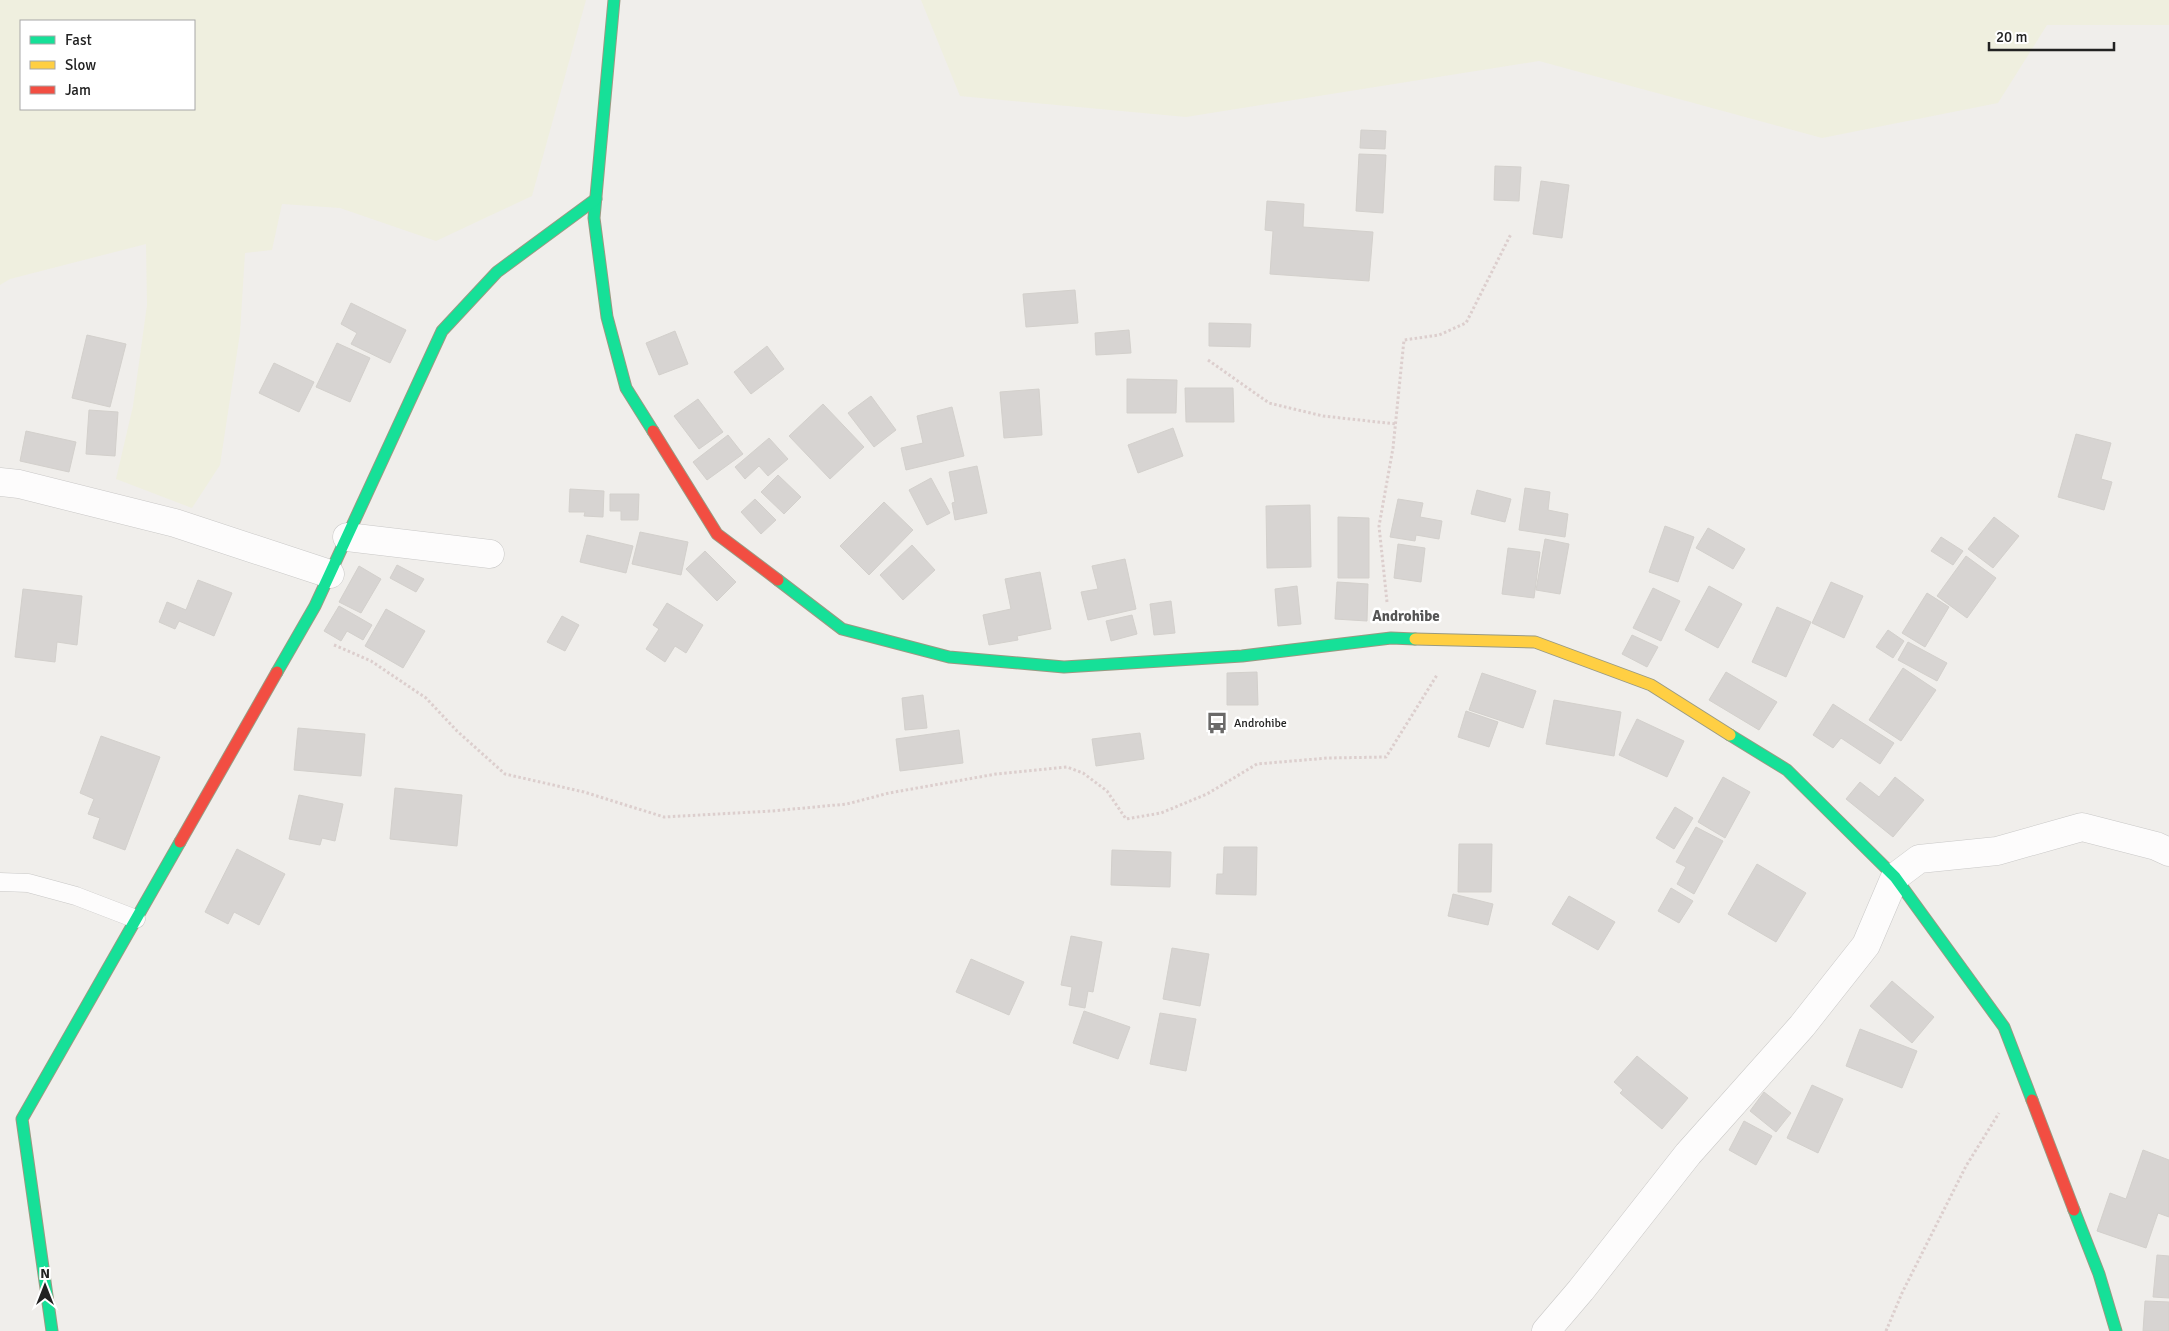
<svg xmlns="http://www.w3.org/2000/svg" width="2169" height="1331" viewBox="0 0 2169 1331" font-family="Signika,sans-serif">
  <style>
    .farmland { fill: #efefdf; fill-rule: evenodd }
    .building { fill: #d7d4d2; stroke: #d3d0cc }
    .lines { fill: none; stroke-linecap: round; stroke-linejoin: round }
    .lane-casing { stroke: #c9c8c7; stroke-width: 19 }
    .street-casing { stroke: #c9c8c7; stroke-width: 29 }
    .fast-casing { stroke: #999a82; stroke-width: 13 }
    .slow-casing { stroke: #999a82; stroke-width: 13 }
    .jam-casing { stroke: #999a82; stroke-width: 13 }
    .path { stroke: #dccecd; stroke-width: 3; stroke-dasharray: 2.5 2.5; stroke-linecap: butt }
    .lane { stroke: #fdfcfc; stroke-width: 18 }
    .street { stroke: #fdfcfc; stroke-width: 28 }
    .fast { stroke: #16e098; stroke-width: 11 }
    .slow { stroke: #ffcf43; stroke-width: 11 }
    .jam { stroke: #f24e42; stroke-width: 11 }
    .labels { text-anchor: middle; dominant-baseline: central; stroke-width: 5; stroke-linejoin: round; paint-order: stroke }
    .poi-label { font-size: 12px; fill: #222; stroke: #fff; text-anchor: start }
    .quarter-label { font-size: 15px; font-weight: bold; fill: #555; stroke: #fff }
  </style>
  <rect width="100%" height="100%" fill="#f0eeeb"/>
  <!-- farmland -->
  <g class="farmland">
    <path d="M0 0H586L532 196 436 241 340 208 282 204 272 250 245 253 240 333 220 465 192 508 116 479 133 406 147 305 146 244 10 279 0 285ZM194 21V109H21V21Z"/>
    <polygon points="921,0 2169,0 2169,25 2047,25 1998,103 1822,138 1539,61 1186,117 960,96"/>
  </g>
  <!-- building -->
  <g class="building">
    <polygon points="1361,130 1386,131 1385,149 1360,148"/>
    <polygon points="1359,154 1386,155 1383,213 1356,211"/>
    <polygon points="1495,166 1521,167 1519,201 1494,200"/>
    <polygon points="1541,181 1569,185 1562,238 1533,234"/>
    <polygon points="1267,201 1304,204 1303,227 1373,232 1369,281 1270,274 1273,231 1265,230"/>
    <polygon points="1075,290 1078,323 1026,327 1023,294"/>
    <polygon points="351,303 406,330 390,363 351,344 357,333 341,324"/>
    <polygon points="1209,323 1251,324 1250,347 1209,346"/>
    <polygon points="1129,330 1131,353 1096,355 1095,333"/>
    <polygon points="675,331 688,364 659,375 646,343"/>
    <polygon points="87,335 126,344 110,407 72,398"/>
    <polygon points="337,343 370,358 350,402 316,387"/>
    <polygon points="767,346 784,369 751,394 734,372"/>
    <polygon points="274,363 314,382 299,412 259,393"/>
    <polygon points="1127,379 1177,380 1176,413 1127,413"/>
    <polygon points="1185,388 1233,388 1234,422 1186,422"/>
    <polygon points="1039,389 1042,435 1004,438 1000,392"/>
    <polygon points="871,396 896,430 874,447 848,413"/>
    <polygon points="698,399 723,432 699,449 674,416"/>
    <polygon points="823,404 864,447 830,479 789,436"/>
    <polygon points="952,407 964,456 906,470 901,448 923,443 917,416"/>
    <polygon points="89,410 118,412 115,456 86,454"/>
    <polygon points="1173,428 1183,456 1138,473 1128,445"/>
    <polygon points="26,431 76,442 69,472 20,461"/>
    <polygon points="2076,434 2111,443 2101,479 2112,482 2104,510 2058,497"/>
    <polygon points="728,435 743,454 707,480 693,462"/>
    <polygon points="769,438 788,459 768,476 759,466 745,479 735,467"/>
    <polygon points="977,466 987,513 955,520 952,503 955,502 949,472"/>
    <polygon points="778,475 801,497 784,514 761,492"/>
    <polygon points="931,478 950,513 927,525 909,490"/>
    <polygon points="1525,488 1550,492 1548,510 1568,514 1565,537 1519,530"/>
    <polygon points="570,489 604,491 603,517 584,516 585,512 569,512"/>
    <polygon points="1477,490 1511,499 1505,522 1471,514"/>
    <polygon points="610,494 639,494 638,520 621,520 621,511 610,511"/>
    <polygon points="755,499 776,520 761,534 741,512"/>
    <polygon points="1398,499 1423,503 1420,517 1442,521 1439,539 1416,535 1415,541 1390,537"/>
    <polygon points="884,502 913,530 869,575 840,546"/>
    <polygon points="1310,505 1311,567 1267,568 1266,506"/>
    <polygon points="1338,517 1369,518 1369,578 1338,578"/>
    <polygon points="1994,517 2019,536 1993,568 1968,549"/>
    <polygon points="1665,526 1694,537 1678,582 1649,572"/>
    <polygon points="1708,528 1745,549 1733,569 1696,548"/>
    <polygon points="640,532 688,542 681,575 632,564"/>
    <polygon points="587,535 633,546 626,573 580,562"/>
    <polygon points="1941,537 1963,551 1953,565 1931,551"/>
    <polygon points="1545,539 1569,544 1560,594 1536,590"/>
    <polygon points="1398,544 1425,548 1421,582 1394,578"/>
    <polygon points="912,545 935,570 903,600 880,575"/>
    <polygon points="1508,548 1540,552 1534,598 1502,594"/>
    <polygon points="705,551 736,582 717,601 686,569"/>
    <polygon points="1966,556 1996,578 1967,618 1937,596"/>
    <polygon points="1125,559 1136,609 1088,620 1081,592 1098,589 1092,566"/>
    <polygon points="397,565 424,579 416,592 390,578"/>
    <polygon points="359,566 381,579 361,613 339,602"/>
    <polygon points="1040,572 1051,629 1017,636 1018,640 989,645 983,615 1011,609 1005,579"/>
    <polygon points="198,580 232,593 214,636 179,621 175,629 159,622 167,602 186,610"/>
    <polygon points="1337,582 1368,584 1367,621 1335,619"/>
    <polygon points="1831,582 1863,596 1844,638 1812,623"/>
    <polygon points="1297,586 1301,624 1278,626 1275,589"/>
    <polygon points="1709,586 1742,604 1718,648 1685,630"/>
    <polygon points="1653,588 1680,601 1661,641 1633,628"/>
    <polygon points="23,589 82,596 77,645 57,642 55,662 15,657"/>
    <polygon points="1927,593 1949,607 1925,647 1902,633"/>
    <polygon points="1171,601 1175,633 1154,635 1150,604"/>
    <polygon points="667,603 703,625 686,653 675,646 665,662 646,649 659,629 653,625"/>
    <polygon points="339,606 372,625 363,640 347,631 341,641 324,631"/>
    <polygon points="1777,607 1811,622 1786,677 1752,662"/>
    <polygon points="386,609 425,631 403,668 365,646"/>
    <polygon points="1132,615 1137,634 1111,641 1106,621"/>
    <polygon points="562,616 579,625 565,651 547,642"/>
    <polygon points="1888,630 1904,641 1893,658 1876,647"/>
    <polygon points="1632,635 1658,647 1647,667 1622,654"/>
    <polygon points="1908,642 1947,663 1937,681 1898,660"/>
    <polygon points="1903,668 1936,690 1901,741 1869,720"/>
    <polygon points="1257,672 1258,705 1227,705 1227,673"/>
    <polygon points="1726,672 1777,702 1759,730 1709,700"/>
    <polygon points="1482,673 1536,691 1523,728 1469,710"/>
    <polygon points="923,695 927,728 905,730 902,698"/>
    <polygon points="1554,700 1621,712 1614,756 1546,744"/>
    <polygon points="1833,704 1894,743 1880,764 1841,738 1833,748 1813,735"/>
    <polygon points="1466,711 1498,722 1489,747 1458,737"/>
    <polygon points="1637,719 1684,741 1667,777 1619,755"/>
    <polygon points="298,728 365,734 361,776 294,770"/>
    <polygon points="959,730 963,763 900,771 896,739"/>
    <polygon points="1140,733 1144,759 1096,766 1092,739"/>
    <polygon points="101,736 160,757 125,850 93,838 100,818 88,814 94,799 80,793"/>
    <polygon points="1723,777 1750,792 1725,838 1698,822"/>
    <polygon points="1895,777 1924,800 1893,837 1846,799 1860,782 1879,797"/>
    <polygon points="395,788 462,795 457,846 390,839"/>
    <polygon points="299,795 343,804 335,841 322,838 320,845 289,839"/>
    <polygon points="1675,807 1693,818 1674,849 1656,838"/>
    <polygon points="1696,827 1723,841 1694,894 1677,884 1686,867 1676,862"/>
    <polygon points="1459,844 1492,844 1491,892 1458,892"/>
    <polygon points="1224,847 1257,847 1256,895 1216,894 1217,874 1223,874"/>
    <polygon points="237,849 285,874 259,925 234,912 228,924 205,912"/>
    <polygon points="1112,850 1171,852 1170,887 1111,885"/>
    <polygon points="1757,864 1806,893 1776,942 1728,914"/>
    <polygon points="1671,888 1693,901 1679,923 1658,911"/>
    <polygon points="1453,894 1493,904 1488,925 1448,916"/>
    <polygon points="1569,896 1615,922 1598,950 1552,924"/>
    <polygon points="1071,936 1102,942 1093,992 1088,991 1085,1008 1069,1005 1072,987 1061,985"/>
    <polygon points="1172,948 1209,954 1200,1006 1163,999"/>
    <polygon points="971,959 1024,982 1009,1015 956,992"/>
    <polygon points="1892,981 1934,1017 1912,1043 1870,1006"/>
    <polygon points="1084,1011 1130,1027 1118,1059 1073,1043"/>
    <polygon points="1160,1013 1196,1019 1186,1071 1150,1064"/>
    <polygon points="1860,1029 1917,1051 1902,1088 1846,1066"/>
    <polygon points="1637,1056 1688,1098 1662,1129 1620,1093 1623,1090 1614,1082"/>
    <polygon points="1812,1085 1843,1099 1818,1153 1787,1138"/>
    <polygon points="1764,1092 1791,1113 1776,1132 1750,1111"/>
    <polygon points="1744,1121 1772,1136 1756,1165 1729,1150"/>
    <polygon points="2143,1150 2169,1160 2169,1217 2158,1213 2146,1248 2097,1231 2110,1193 2126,1199"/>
    <polygon points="2157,1255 2169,1256 2169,1298 2153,1297"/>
    <polygon points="2145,1301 2169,1302 2169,1331 2143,1331"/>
  </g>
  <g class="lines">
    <!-- lane casing -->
    <g class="lane-casing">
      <polyline id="lane" points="0,882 28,883 76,896 136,919"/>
    </g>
    <!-- street casing -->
    <g class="street-casing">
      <g id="street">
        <polyline points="0,482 19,484 175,523 330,574"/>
        <polyline points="347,537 490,554"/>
        <polyline points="1546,1331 1581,1290 1688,1154 1802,1026 1866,945 1895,877 1919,859 1997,851 2082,827 2156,846 2169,852"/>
      </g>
    </g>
    <!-- fast casing -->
    <g class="fast-casing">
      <g id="fast">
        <polyline points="614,0 594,218 607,317 626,388 653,431"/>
        <polyline points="778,580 842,629 949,657 1064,667 1242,656 1391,638 1415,639"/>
        <polyline points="277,672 315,606 442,331 497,272 596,199"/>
        <polyline points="1730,735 1787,770 1895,877 2004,1027 2032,1100"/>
        <polyline points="2074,1210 2099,1274 2116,1331"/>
        <polyline points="52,1331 22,1119 180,842"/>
      </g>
    </g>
    <!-- slow casing -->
    <g class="slow-casing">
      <polyline id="slow" points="1415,639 1535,642 1651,685 1730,735"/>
    </g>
    <!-- jam casing -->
    <g class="jam-casing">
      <g id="jam">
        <polyline points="653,431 717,534 778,580"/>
        <polyline points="180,842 277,672"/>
        <polyline points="2032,1100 2074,1210"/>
      </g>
    </g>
    <!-- path -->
    <g class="path">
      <polyline points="1208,360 1269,403 1323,416 1396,424"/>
      <polyline points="1387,602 1379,526 1393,448 1404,340 1439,335 1466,323 1511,234"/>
      <polyline points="334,645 371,661 426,698 457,731 505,774 584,792 664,817 772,811 847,804 889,793 996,774 1067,767 1083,773 1107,791 1126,819 1161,813 1207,794 1257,764 1328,758 1386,757 1437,675"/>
      <polyline points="1886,1331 1902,1293 1966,1166 1999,1113"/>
    </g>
    <!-- lane -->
    <use href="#lane" class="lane"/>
    <!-- street -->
    <use href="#street" class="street"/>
    <!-- fast -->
    <use href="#fast" class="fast"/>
    <!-- slow -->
    <use href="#slow" class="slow"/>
    <!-- jam -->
    <use href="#jam" class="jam"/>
  </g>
  <!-- icons -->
  <defs>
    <g id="bus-bare" transform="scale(1.725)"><path d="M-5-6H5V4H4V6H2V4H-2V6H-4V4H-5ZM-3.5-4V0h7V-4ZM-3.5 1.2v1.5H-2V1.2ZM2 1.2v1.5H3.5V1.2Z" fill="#6a6968" stroke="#fff" stroke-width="2.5" paint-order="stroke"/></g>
  </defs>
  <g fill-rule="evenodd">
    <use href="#bus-bare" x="1217" y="723"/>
  </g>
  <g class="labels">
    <!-- poi labels -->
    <g class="poi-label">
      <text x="1234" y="723">Androhibe</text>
    </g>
    <!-- quarter labels -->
    <g class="quarter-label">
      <text x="1406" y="616">Androhibe</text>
    </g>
  </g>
  <!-- legend -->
  <rect x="20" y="20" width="175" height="90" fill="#ffffff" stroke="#a7a7a7"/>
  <rect x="30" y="36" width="25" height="8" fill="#16e098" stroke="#a7a7a7"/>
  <text x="65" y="45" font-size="15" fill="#222222">Fast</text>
  <rect x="30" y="61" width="25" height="8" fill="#ffcf43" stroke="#a7a7a7"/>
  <text x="65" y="70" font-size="15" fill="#222222">Slow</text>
  <rect x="30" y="86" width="25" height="8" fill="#f24e42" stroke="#a7a7a7"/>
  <text x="65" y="95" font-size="15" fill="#222222">Jam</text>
  <!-- north arrow -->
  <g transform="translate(45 1286)" stroke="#ffffff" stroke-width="4" paint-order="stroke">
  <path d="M0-4L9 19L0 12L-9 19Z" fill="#222222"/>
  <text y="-8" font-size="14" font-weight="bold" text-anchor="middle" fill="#222222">N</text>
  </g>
  <!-- scale -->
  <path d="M1989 42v8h125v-8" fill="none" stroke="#222222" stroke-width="2.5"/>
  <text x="1996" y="42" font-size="15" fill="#222222" stroke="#ffffff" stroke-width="4" paint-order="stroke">20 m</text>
</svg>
